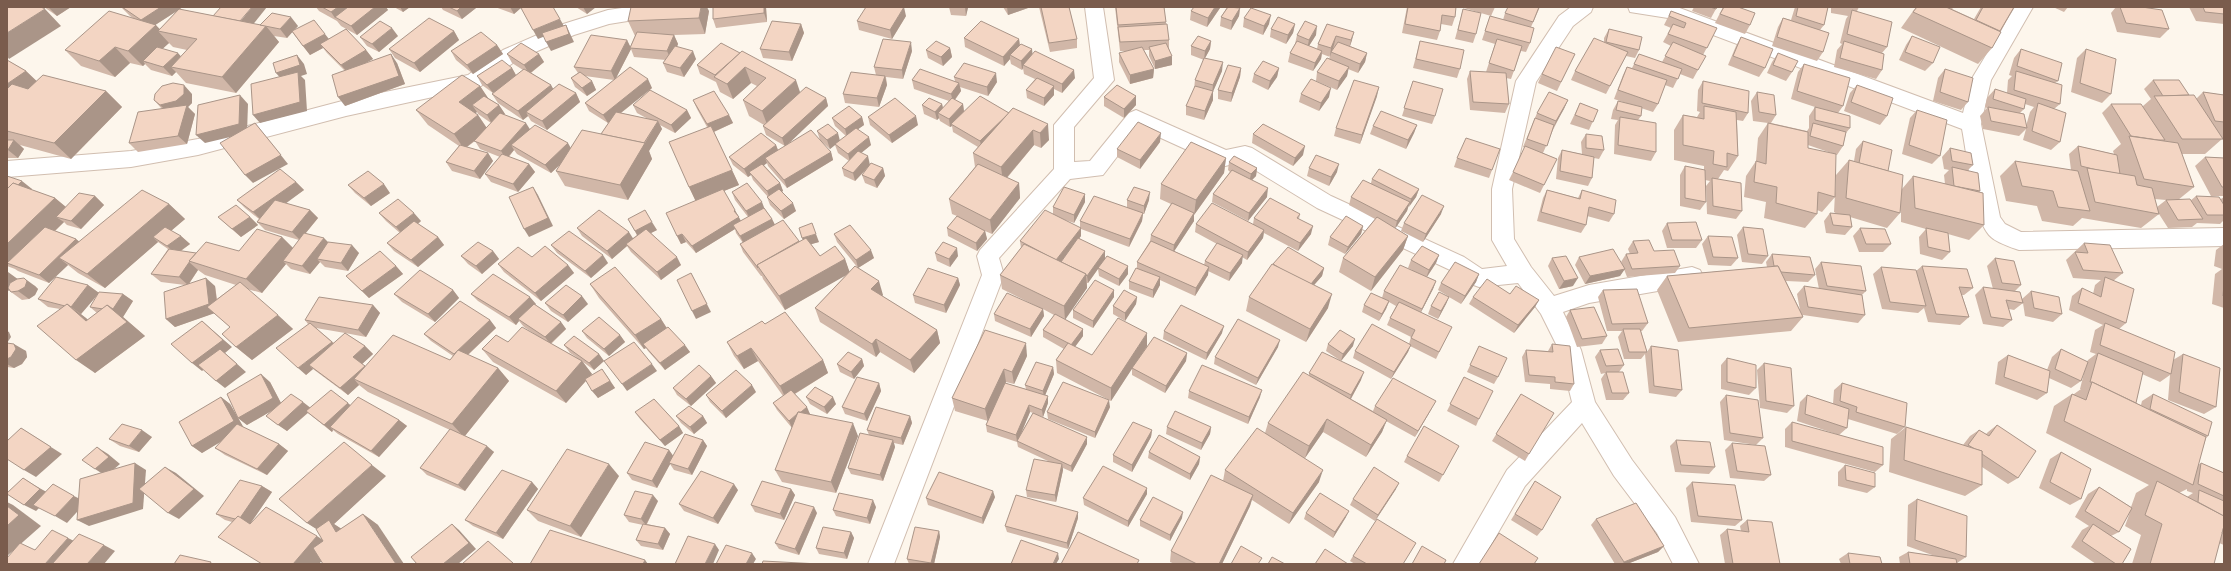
<svg xmlns="http://www.w3.org/2000/svg" width="2231" height="571" viewBox="0 0 2231 571" font-family="'Fira Sans',sans-serif">
  <style>
    .lines { fill: none; stroke-linecap: round; stroke-linejoin: round }
    .minor-casing { stroke: #d1beb0; stroke-width: 2 }
    .minor { fill: #fff; fill-rule: evenodd }
    .wall { fill: #d1b7a8; fill-rule: evenodd }
    .shaded-wall { fill: #aa9588 }
    .building { fill: #f3d5c3; stroke: #aa9588 }
  </style>
  <rect width="100%" height="100%" fill="#fdf6ec"/>
  <g class="lines">
    <!-- minor casing -->
    <g class="minor-casing">
      <g id="minor">
        <polygon points="629,7 680,7 678,12 671,14 609,24 574,35 517,60 481,86 474,88 346,116 198,155 131,167 7,177 7,161 131,151 198,139 346,100 468,75 503,50 560,25 608,10"/>
        <polygon points="1085,7 1103,7 1114,80 1074,127 1074,162 1090,161 1129,113 1136,110 1226,150 1245,146 1252,148 1331,196 1464,257 1482,269 1507,266 1492,240 1492,189 1516,81 1559,16 1571,7 1593,7 1591,12 1573,26 1536,82 1512,189 1514,239 1531,267 1554,296 1589,285 1692,267 1700,270 1703,276 1700,282 1692,285 1589,303 1563,312 1581,350 1595,402 1632,460 1675,517 1699,564 1673,564 1657,533 1614,476 1582,423 1525,486 1480,564 1453,564 1507,470 1572,402 1559,350 1541,314 1518,283 1479,287 1471,284 1448,269 1317,208 1242,162 1225,166 1218,164 1139,128 1103,175 1070,179 999,258 1004,275 894,564 868,564 982,275 977,256 980,250 1054,169 1054,125 1094,78"/>
        <path d="M1628 7H1677L1963 113 1971 80 2015 7H2033L1991 80 1981 124 2000 217 2005 224 2021 232 2224 228V246L2019 250C2010 247 1995 242 1989 235 1973 217 1967 154 1962 129L1668 18 1630 12Z"/>
      </g>
    </g>
    <!-- minor -->
    <use href="#minor" class="minor"/>
  </g>
  <!-- wall -->
  <g class="wall">
    <polygon points="44,7 71,7 57,16"/>
    <path d="M121 7H183L179 9 260 25 298 26 294 30 329 39 366 50 373 59 365 63H397L405 84 345 106V71L327 53 323 48 310 55 292 32 287 38 274 36 279 42 236 93 186 83 176 72 172 76 151 70 145 64 143 66 130 63 115 77 81 66 65 50 133 18 130 16ZM177 11 160 29 155 25ZM169 43 173 47 187 50 181 57 162 49Z"/>
    <polygon points="316,7 386,7 388,10 357,35 341,26 337,21 319,11"/>
    <polygon points="394,7 410,7 403,12"/>
    <polygon points="441,7 475,7 476,8 462,19 443,10"/>
    <polygon points="495,7 522,7 514,14"/>
    <polygon points="576,7 596,7 587,14"/>
    <polygon points="766,7 767,22 716,28 713,19"/>
    <polygon points="949,7 968,7 966,16 951,15"/>
    <polygon points="1003,7 1028,7 1028,8 1008,15"/>
    <polygon points="1039,7 1069,7 1077,39 1077,48 1050,52"/>
    <polygon points="1115,7 1164,7 1166,24 1169,40 1169,48 1172,65 1155,69 1149,56 1149,50 1144,50 1154,69 1153,78 1130,84 1119,62 1119,53 1128,51 1120,51"/>
    <polygon points="1227,7 1240,7 1239,16 1231,30 1220,26 1221,17"/>
    <polygon points="1407,7 1456,7 1455,17 1452,26 1441,24 1440,31 1437,40 1402,33"/>
    <polygon points="1464,7 1495,7 1491,16 1464,8"/>
    <polygon points="1540,7 1531,27 1530,43 1526,52 1521,51 1511,79 1506,78 1509,104 1505,113 1470,110 1467,79 1470,71 1486,72 1495,44 1482,40 1490,16 1503,20 1505,13"/>
    <polygon points="1694,7 1717,7 1711,18 1692,11"/>
    <polygon points="1723,7 1738,7 1750,25 1745,34 1715,23"/>
    <polygon points="1795,7 1828,7 1824,25 1820,30 1823,52 1817,61 1772,46 1778,27 1783,18 1791,20"/>
    <polygon points="1831,7 1859,7 1857,11 1887,47 1882,53 1882,70 1876,79 1834,67 1837,50 1842,44 1840,43 1846,19 1848,16 1831,13"/>
    <polygon points="1916,7 1954,7 1952,9 1974,19 1981,7 2014,7 1992,48 1978,64 1901,28"/>
    <polygon points="2053,7 2068,7 2064,12"/>
    <polygon points="2116,7 2142,7 2169,29 2160,38 2117,32 2111,13"/>
    <polygon points="2189,7 2224,7 2224,24 2196,21"/>
    <polygon points="1220,8 1207,27 1190,20 1191,11"/>
    <polygon points="1463,9 1476,34 1473,43 1455,39"/>
    <path d="M709 11 705 34 674 35 678 44 677 47 696 59 684 77 667 72 663 63 666 60 634 57 631 49 616 78 652 88 621 113 648 119 637 113 633 105 687 110 691 118 675 133 660 125 662 129 649 151 652 159 628 200 565 186 556 171 561 164 551 173 517 154 514 150 509 157 529 164 535 172 518 192 491 182 485 174 500 157 480 149 475 141 467 147 488 153 493 161 480 179 452 171 446 162 459 146 428 125 416 110 480 86 488 98 499 105 505 114H504L530 129 571 148 601 134 609 122 608 123 589 111 585 103 614 80 585 76 592 81 596 90 587 96 575 87 571 78 578 73 574 67 627 40 630 47 635 36 628 21ZM477 112 478 114 491 123 487 128 478 115 475 113Z"/>
    <polygon points="1671,11 1717,28 1703,55 1698,70 1693,79 1680,74 1673,88 1665,85 1658,104 1653,112 1641,108 1641,116 1638,120 1656,152 1651,161 1614,154 1615,125 1618,120 1611,119 1613,110 1618,101 1629,104 1614,99 1623,75 1627,67 1632,68 1639,54 1662,62 1671,46 1663,42 1671,28 1664,25"/>
    <polygon points="906,16 892,39 859,30 857,21"/>
    <polygon points="1244,18 1269,24 1263,35 1243,27"/>
    <polygon points="801,24 804,33 792,61 763,58 760,49"/>
    <polygon points="1295,24 1293,33 1286,44 1270,37 1271,29"/>
    <polygon points="1327,24 1352,40 1350,46 1367,53 1365,62 1358,73 1348,69 1347,76 1337,90 1316,81 1317,72 1329,60 1330,55 1330,57 1322,54 1321,59 1313,71 1288,62 1290,53 1295,44 1297,35 1316,35 1309,46 1317,49 1318,44"/>
    <polygon points="1609,29 1639,50 1635,58 1626,56 1606,94 1571,80 1575,71 1604,42 1604,38"/>
    <polygon points="454,31 459,40 420,72 395,58 389,49"/>
    <polygon points="398,36 379,52 367,46 360,37"/>
    <polygon points="1912,36 1933,63 1925,71 1899,60 1906,45"/>
    <polygon points="1741,37 1765,68 1759,77 1728,65 1736,46"/>
    <polygon points="964,38 1019,39 1020,45 1032,49 1032,55 1075,78 1062,93 1054,89 1054,95 1044,106 1027,98 1026,90 1035,79 1024,74 1023,68 1022,70 1011,64 1010,59 1004,66 965,47"/>
    <polygon points="1211,41 1210,49 1205,58 1222,71 1213,91 1213,100 1204,120 1186,115 1186,106 1194,89 1195,80 1204,60 1191,55 1191,46"/>
    <polygon points="1420,41 1460,69 1457,78 1413,68"/>
    <polygon points="721,43 800,93 826,98 828,106 788,144 831,152 833,160 787,188 768,166 767,163 764,165 780,183 783,191 782,192 796,211 784,219 770,205 767,197 768,197 753,180 751,175 748,177 733,165 729,157 776,145 778,150 785,146 766,135 763,126 764,125 749,116 743,100 757,86 751,83 733,99 720,92 716,82 700,74 697,65"/>
    <polygon points="497,45 503,54 473,74 456,60 451,51"/>
    <polygon points="950,48 952,57 943,66 928,58 926,50"/>
    <path d="M2021 49 2058 81 2055 83 2060 104 2054 109 2060 142 2051 150 2023 140 2026 129 2019 136 1983 129 1980 116 1987 108 1985 107 1987 98 1995 89 2007 93 2008 80 2012 76 2009 75 2014 58ZM2025 104 2034 107 2030 112 2026 126 2020 113 2024 109Z"/>
    <polygon points="2086,49 2111,94 2102,103 2071,92 2077,58"/>
    <polygon points="912,51 903,79 886,77 887,85 879,107 845,103 843,94 876,75 874,67"/>
    <polygon points="1778,53 1792,72 1786,81 1767,73 1772,62"/>
    <polygon points="507,54 539,54 544,62 531,73 551,85 553,89 576,93 580,102 547,130 531,121 528,116 523,120 498,103 492,94 497,91 493,93 482,85 477,76 512,68 516,75 523,70 512,63"/>
    <polygon points="1575,54 1557,91 1538,83 1542,74"/>
    <polygon points="7,60 26,71 36,81 106,91 122,107 71,159 20,145 24,149 18,158 7,158"/>
    <polygon points="1804,64 1843,106 1838,113 1850,128 1846,133 1843,146 1837,155 1808,145 1808,148 1835,197 1822,212 1817,210 1817,214 1805,228 1764,218 1766,202 1744,197 1746,176 1756,161 1758,138 1768,123 1753,121 1751,101 1757,92 1776,115 1771,123 1807,131 1809,128 1809,116 1815,107 1791,99 1798,72"/>
    <polygon points="1241,68 1240,77 1231,102 1218,99 1218,90"/>
    <polygon points="1279,68 1277,77 1268,90 1252,82 1254,74"/>
    <polygon points="1945,69 1968,102 1961,110 1933,101 1938,78"/>
    <polygon points="954,77 997,82 988,96 960,87 961,91 955,100 963,104 964,111 1009,112 1013,108 1049,140 1041,148 1034,145 1007,178 1019,183 1020,198 992,234 985,231 987,239 977,251 948,236 947,228 957,216 952,214 949,199 975,167 973,153 978,147 953,132 952,126 950,127 940,121 939,118 937,120 924,114 922,105 942,104 943,108 949,101 914,89 912,80 955,81"/>
    <path d="M2153 80 2196 99 2203 92 2224 95V140L2222 139 2205 154H2182L2194 187 2178 200 2190 201 2196 196 2221 199 2224 197V220L2220 224 2197 223 2192 227 2168 228 2159 214 2141 228 2082 218 2073 226 2042 221 2037 206 2006 201 2000 176 2015 161 2071 170 2069 154 2078 146 2114 154 2113 151 2121 144 2102 113 2111 104 2143 106 2151 99 2144 89ZM2155 199 2166 200 2157 207Z"/>
    <polygon points="1413,81 1435,116 1432,124 1402,116"/>
    <polygon points="1703,81 1748,113 1743,121 1737,120 1738,156 1728,171 1724,170 1718,179 1742,211 1736,219 1707,214 1706,186 1710,181 1705,180 1706,202 1700,210 1680,206 1680,175 1685,166 1704,170 1704,166 1674,160 1674,130 1683,115 1697,117 1700,112 1697,111 1698,90"/>
    <polygon points="1857,85 1887,116 1880,125 1844,111 1850,93"/>
    <polygon points="192,94 192,103 188,107 195,114 187,144 138,152 129,143 162,109 154,100"/>
    <polygon points="1301,94 1329,97 1319,111 1299,102"/>
    <polygon points="1377,96 1360,144 1334,136 1336,128"/>
    <polygon points="1104,97 1136,105 1124,118 1104,106"/>
    <polygon points="693,100 729,115 733,123 714,132 739,185 724,191 741,221 748,217 735,200 732,192 765,209 772,219 775,225 799,241 819,242 811,244 820,256 845,259 849,272 883,295 882,296 937,330 940,343 914,373 880,352 876,357 820,322 815,308 847,274 785,310 763,279 762,276 761,276 743,252 740,244 743,243 736,233 735,229 696,253 686,242 681,244 677,236 696,201 689,187 707,127 697,109"/>
    <polygon points="1568,100 1553,130 1543,153 1557,159 1540,193 1509,180 1525,148 1523,147 1537,113"/>
    <polygon points="1580,103 1598,110 1589,130 1570,124"/>
    <polygon points="1917,110 1940,156 1932,164 1902,154 1910,118"/>
    <polygon points="862,117 864,125 858,129 871,145 861,153 870,165 883,168 885,176 877,188 865,183 862,175 870,165 855,181 844,176 842,168 849,161 838,153 835,145 830,149 820,140 817,131 840,141 846,136 835,126 832,118"/>
    <polygon points="868,117 918,125 892,143 870,125"/>
    <polygon points="1417,125 1414,133 1406,149 1370,134 1373,126"/>
    <polygon points="1253,134 1303,155 1293,166 1252,143"/>
    <polygon points="1586,134 1604,150 1599,159 1594,158 1592,178 1588,186 1556,179 1558,158 1562,150 1582,154 1581,142"/>
    <polygon points="1863,141 1888,171 1902,189 1913,176 1945,184 1944,175 1949,170 1944,169 1942,157 1950,148 1973,165 1968,170 1980,191 1979,192 1984,225 1969,240 1948,234 1950,252 1942,260 1920,254 1919,237 1926,229 1901,222 1901,209 1900,213 1887,228 1850,217 1852,227 1845,235 1826,233 1824,221 1830,213 1837,214 1834,212 1836,175 1849,160 1854,161 1856,149"/>
    <polygon points="1160,142 1140,169 1117,157 1117,149"/>
    <polygon points="2205,157 2224,158 2224,196 2211,196 2195,166"/>
    <polygon points="1226,158 1224,173 1194,215 1194,221 1174,251 1204,265 1205,261 1217,244 1195,232 1196,224 1253,224 1254,218 1300,214 1299,219 1311,234 1298,251 1264,233 1263,238 1247,260 1242,257 1242,263 1229,281 1208,271 1208,275 1195,296 1160,280 1160,285 1153,298 1129,289 1129,281 1137,269 1137,262 1150,241 1151,235 1171,204 1160,199 1161,184"/>
    <polygon points="1457,158 1492,170 1489,178 1454,167"/>
    <polygon points="1229,162 1257,168 1256,176 1252,180 1267,197 1248,221 1212,202 1213,194 1230,172 1228,170"/>
    <polygon points="1309,168 1337,172 1329,186 1307,176"/>
    <path d="M7 176 32 189V190L55 198 66 207 95 196 104 205 81 229 67 225 64 222 55 231 76 239 79 242 169 204 185 219 171 231 181 236 190 244 181 251 196 253 239 251 282 237 293 248 299 240 265 230 257 222 259 219 245 208 237 200 296 182 304 190 285 203 310 210 318 218 305 234 359 253 348 271 325 267 320 262 310 274 291 269 286 264 262 293 247 289 293 329 252 360 236 347 230 327 214 313 175 327 166 319 185 285 161 282 151 274 168 249 158 242 105 288 78 273 68 265 49 283 18 271 15 269 7 266ZM198 270 205 275 236 285 217 299 215 286 189 284Z"/>
    <polygon points="1372,179 1419,189 1416,197 1408,207 1407,211 1395,228 1408,236 1403,250 1371,291 1339,272 1343,258 1375,219 1349,205 1351,197 1371,183"/>
    <polygon points="348,185 390,193 371,206 355,193"/>
    <polygon points="1547,190 1578,198 1582,190 1614,214 1609,222 1587,216 1586,225 1581,233 1537,221 1543,198"/>
    <polygon points="1085,194 1085,202 1074,223 1062,219 1080,228 1080,221 1127,208 1127,200 1149,200 1144,214 1143,214 1142,221 1129,247 1081,229 1081,236 1079,238 1105,258 1128,266 1128,274 1119,286 1099,276 1098,269 1088,283 1087,283 1087,288 1065,319 1083,329 1083,336 1075,347 1092,355 1147,346 1187,353 1186,361 1165,393 1132,375 1132,368 1111,401 1057,373 1056,360 1064,349 1043,337 1043,330 1054,315 1043,309 1044,316 1031,337 995,321 994,314 1038,307 1002,289 1000,275 1021,248 1020,241 1053,214 1053,207"/>
    <polygon points="379,213 421,221 418,224 438,237 444,245 418,267 394,251 387,243 400,233 386,221"/>
    <polygon points="1441,214 1423,242 1401,231 1404,223"/>
    <polygon points="218,217 250,217 258,225 241,237"/>
    <polygon points="628,219 657,230 651,233 681,265 661,280 631,252 627,246 612,259 582,236 577,228 633,238 637,235"/>
    <polygon points="1667,223 1702,240 1696,248 1667,248 1662,231"/>
    <polygon points="1363,226 1361,234 1345,254 1328,245 1330,237"/>
    <polygon points="1743,227 1768,256 1762,264 1742,262 1737,235"/>
    <polygon points="1860,228 1891,244 1883,252 1859,252 1853,236"/>
    <polygon points="834,234 874,258 858,268 837,242"/>
    <polygon points="1708,236 1738,258 1731,266 1708,265 1702,244"/>
    <polygon points="1633,241 1654,251 1680,266 1675,273 1627,277 1624,269 1620,276 1585,284 1575,265 1579,257 1622,264 1621,262 1626,254 1630,254 1628,249"/>
    <path d="M2084 243 2123 273 2113 281 2126 323 2119 329 2173 360 2183 354 2216 407 2204 414 2168 400 2170 375 2160 382 2142 374 2136 403 2141 405 2142 401 2153 394 2208 436 2206 438 2198 465 2201 463 2224 473V545L2219 543 2214 564H2132L2141 535 2125 526 2130 512 2119 532 2111 536 2122 564H2096L2071 547 2082 530 2089 526 2075 517 2088 494 2099 487 2131 507 2136 493 2149 485 2046 433 2054 406 2072 394H2074L2081 389H2080L2086 365 2081 381 2071 388 2049 378 2047 393 2037 400 1995 384 1998 362 2008 355 2047 370 2052 357 2061 349 2087 362 2088 360 2096 354 2090 352 2095 330 2103 325 2069 310 2072 296 2082 288 2093 294 2095 285 2101 280 2073 278 2066 260ZM2187 489V491L2193 493 2187 497 2179 493Z"/>
    <polygon points="2224,244 2224,308 2212,304 2215,274 2222,269 2214,266 2216,250"/>
    <polygon points="551,245 608,263 591,278 557,253"/>
    <polygon points="493,251 499,259 482,274 468,264 461,256"/>
    <polygon points="935,253 958,256 950,267 937,261"/>
    <polygon points="1772,254 1815,275 1808,282 1786,281 1800,310 1797,294 1804,286 1819,289 1815,269 1821,262 1866,291 1862,295 1865,315 1858,323 1803,315 1803,317 1791,331 1678,342 1657,290 1667,276 1767,267 1766,262"/>
    <polygon points="1439,255 1436,263 1427,277 1436,281 1433,289 1421,312 1448,334 1436,359 1410,346 1408,352 1391,379 1353,358 1355,351 1409,344 1411,337 1387,325 1390,318 1396,306 1389,302 1386,309 1379,321 1362,312 1364,305 1382,298 1384,291 1412,270 1408,268 1411,260"/>
    <polygon points="532,257 568,265 574,273 541,301 504,272 498,264"/>
    <polygon points="1552,258 1573,286 1559,289 1548,266"/>
    <polygon points="1995,258 2021,285 2014,292 2022,299 2031,291 2062,314 2053,322 2025,316 2023,303 2014,310 2009,309 2012,320 2003,327 1983,324 1975,295 1983,287 1993,289 1987,266"/>
    <polygon points="1273,264 1324,268 1322,276 1314,285 1328,308 1306,342 1246,311 1249,297 1273,265"/>
    <polygon points="396,266 403,274 369,298 346,276"/>
    <polygon points="1922,266 1973,288 1964,295 1962,295 1969,317 1960,325 1928,322 1924,308 1918,313 1882,309 1873,274 1881,267 1916,271"/>
    <polygon points="7,272 17,279 35,286 38,289 35,295 29,299 22,300 11,292 9,290 7,292"/>
    <polygon points="1479,274 1476,282 1461,304 1449,297 1446,304 1438,319 1428,314 1431,306 1448,296 1438,290 1441,283"/>
    <polygon points="958,278 960,285 946,313 915,303 913,295"/>
    <polygon points="590,284 661,319 667,328 690,352 665,370 648,351 646,348 644,349 599,298"/>
    <polygon points="88,285 99,293 81,314 88,320 97,313 90,307 123,294 133,301 123,317 145,336 95,373 60,309 48,307 38,299"/>
    <polygon points="453,290 459,298 435,322 402,302 394,294"/>
    <polygon points="1114,290 1114,297 1093,328 1073,318 1073,310"/>
    <polygon points="1603,290 1648,323 1642,331 1641,331 1647,352 1651,346 1682,390 1676,397 1649,393 1645,354 1641,359 1624,359 1618,337 1622,331 1607,331 1598,297"/>
    <polygon points="471,294 536,304 535,305 561,322 566,329 551,344 578,358 570,353 564,345 599,354 604,361 594,370 583,362 592,374 591,375 607,376 615,388 598,398 586,381 566,403 493,362 482,349 508,342 539,337 524,327 519,321 516,325 478,301"/>
    <polygon points="1510,294 1539,300 1535,307 1514,333 1469,304 1473,297"/>
    <polygon points="1137,297 1136,304 1125,321 1113,314 1113,306"/>
    <polygon points="545,303 588,304 568,322 551,311"/>
    <path d="M373 305 380 313 366 337 345 333 365 346 373 354 362 364 365 366 450 360 453 356 431 341 424 334 490 320 496 328 468 355 498 368 509 381 465 436 494 452 465 491 427 475 420 468 450 430 368 392 359 385 348 395 313 369 306 375 308 324 305 320ZM316 328 345 333 334 343Z"/>
    <polygon points="1570,310 1607,336 1602,344 1577,347 1566,317"/>
    <polygon points="765,324 823,360 828,373 795,394 810,414 858,436 836,493 782,482 775,470 792,428 777,410 773,403 783,396 758,361 744,369 734,356 727,342"/>
    <polygon points="582,331 620,335 625,342 609,356 587,338"/>
    <polygon points="1164,331 1222,333 1206,360 1163,339"/>
    <polygon points="7,343 26,351 27,357 22,364 14,368 7,367"/>
    <polygon points="1328,344 1353,346 1341,361 1326,351"/>
    <polygon points="1552,344 1574,384 1570,391 1550,389 1550,384 1525,382 1522,357 1526,350 1548,351"/>
    <polygon points="1479,346 1498,377 1494,384 1467,372"/>
    <polygon points="1278,347 1256,385 1214,364 1215,357"/>
    <polygon points="1600,350 1624,365 1619,372 1629,393 1623,400 1606,400 1601,379 1605,373 1601,374 1595,357"/>
    <path d="M1027 356 1014 384 1006 382 1005 383 1026 389 1025 385 1053 367 1054 374 1045 395 1048 403 1043 417 1034 414 1087 444 1072 472 1063 468V470L1056 502 1027 497 1026 490 1048 461 1018 447 1017 442 987 432 986 425 988 421 955 411 952 398ZM1030 412 1033 413 1021 433Z"/>
    <polygon points="1727,358 1756,388 1749,395 1721,389 1721,365"/>
    <polygon points="862,359 864,366 854,379 840,372 837,364"/>
    <polygon points="1764,363 1794,406 1787,413 1760,408 1757,370"/>
    <polygon points="1309,373 1361,380 1351,399 1373,411 1375,406 1432,408 1415,437 1386,421 1382,432 1366,457 1323,432 1305,458 1319,482 1289,524 1252,500 1250,506 1222,564 1175,564 1170,562 1171,551 1223,481 1225,470 1265,433 1268,423 1309,375"/>
    <polygon points="711,376 716,383 691,406 677,395 673,388"/>
    <polygon points="1464,377 1479,419 1476,426 1447,411"/>
    <polygon points="270,382 281,403 310,408 350,405 399,420 407,426 379,457 338,434 333,430 332,432 308,413 287,431 266,416 271,411 247,425 238,418"/>
    <polygon points="879,383 881,391 867,421 845,414 842,407"/>
    <polygon points="1842,383 1905,427 1897,434 1848,419 1847,428 1839,435 1797,421 1800,402 1807,395 1833,404 1834,390"/>
    <polygon points="1189,391 1260,397 1248,424 1188,398"/>
    <polygon points="756,392 726,418 710,402 706,395"/>
    <polygon points="1521,394 1529,454 1525,461 1492,441"/>
    <polygon points="1726,395 1763,438 1756,445 1724,440 1720,402"/>
    <polygon points="221,397 230,404 243,427 279,444 288,451 267,475 225,455 215,448 221,441 202,453 192,446"/>
    <polygon points="806,397 836,404 827,414 810,404"/>
    <polygon points="1110,407 1095,438 1048,419 1047,412"/>
    <polygon points="635,412 679,426 683,433 665,446 640,419"/>
    <polygon points="676,416 703,416 707,423 694,434 681,423"/>
    <polygon points="910,416 912,423 903,445 894,443 895,447 883,481 851,474 848,468 869,435 867,430"/>
    <polygon points="1792,422 1883,465 1875,472 1785,447 1785,429"/>
    <polygon points="1997,425 2018,478 2008,484 1982,467 1982,485 1965,496 1889,472 1891,439 1906,427 1963,445 1970,436 1979,430 1986,434 1988,432"/>
    <polygon points="1167,427 1211,427 1210,434 1201,450 1166,434"/>
    <polygon points="1152,430 1151,437 1132,472 1113,462 1113,455"/>
    <polygon points="152,437 139,452 120,446 109,439"/>
    <polygon points="703,440 707,446 692,475 674,470 670,464 657,488 632,480 627,473 669,450 673,456"/>
    <polygon points="1676,440 1715,467 1709,474 1675,472 1670,446"/>
    <polygon points="1732,443 1771,475 1764,481 1730,478 1725,450"/>
    <polygon points="1459,446 1439,482 1404,462 1407,456"/>
    <polygon points="1149,452 1200,457 1199,464 1190,480 1148,458"/>
    <polygon points="2061,452 2081,499 2070,505 2039,488 2050,459"/>
    <polygon points="1845,465 1875,487 1867,493 1838,486 1838,472"/>
    <polygon points="386,476 334,524 341,529 363,514 378,525 321,561 319,564 262,564 232,522 225,520 216,514 262,486 272,492 250,524 323,540 317,529 307,523"/>
    <polygon points="619,476 581,537 538,521 527,510"/>
    <polygon points="1535,481 1542,530 1537,536 1511,520"/>
    <polygon points="532,482 538,489 503,539 473,526 465,520"/>
    <polygon points="1692,482 1742,520 1735,526 1691,522 1686,488"/>
    <polygon points="1147,488 1147,494 1128,527 1084,505 1083,498"/>
    <polygon points="791,489 795,495 784,520 755,512 751,505"/>
    <polygon points="1396,489 1375,521 1350,505 1353,499"/>
    <polygon points="738,490 718,524 684,511 679,504"/>
    <polygon points="995,497 983,524 928,505 926,498"/>
    <polygon points="1917,499 1966,557 1957,563 1957,564 1900,564 1899,557 1908,552 1935,556 1907,546 1908,505"/>
    <polygon points="658,501 647,524 665,528 670,534 663,550 641,546 636,540 643,525 629,522 624,515"/>
    <polygon points="876,507 870,524 836,516 833,510"/>
    <polygon points="817,513 799,555 779,549 775,543"/>
    <polygon points="1306,513 1346,517 1333,538 1304,519"/>
    <polygon points="1078,518 1068,549 1007,532 1005,526"/>
    <polygon points="1182,518 1170,541 1140,526 1140,520"/>
    <polygon points="1596,519 1664,546 1658,552 1627,564 1615,564 1591,525"/>
    <polygon points="1747,520 1780,564 1725,564 1720,535 1727,529 1741,531 1740,526"/>
    <polygon points="939,531 940,537 934,564 909,564 907,559"/>
    <polygon points="851,532 854,538 847,559 819,554 816,548"/>
    <polygon points="1848,553 1882,564 1841,564 1839,559"/>
    <polygon points="1353,556 1403,564 1355,564 1350,561"/>
  </g>
  <!-- shaded-wall -->
  <g class="shaded-wall">
    <polygon points="48,7 71,7 57,16"/>
    <polygon points="161,7 183,7 149,29 141,20"/>
    <polygon points="252,7 267,7 247,32 239,23"/>
    <polygon points="338,7 356,7 335,18 331,12"/>
    <polygon points="375,7 386,7 388,10 357,35 351,26"/>
    <polygon points="400,7 410,7 403,12"/>
    <polygon points="461,7 475,7 476,8 462,19 457,11"/>
    <polygon points="510,7 522,7 514,14"/>
    <polygon points="583,7 596,7 587,14"/>
    <polygon points="701,7 707,7 709,11 705,34 699,18"/>
    <polygon points="764,7 766,7 767,22 764,13"/>
    <polygon points="904,7 906,16 892,39 890,30"/>
    <polygon points="965,7 968,7 968,8 966,16"/>
    <polygon points="1007,7 1028,7 1028,8 1008,15"/>
    <polygon points="1215,7 1220,7 1220,8 1207,27 1208,18"/>
    <polygon points="1240,8 1239,16 1231,30 1232,21"/>
    <polygon points="45,9 61,26 9,59 7,56 7,33"/>
    <polygon points="1271,15 1269,24 1263,35 1264,26"/>
    <polygon points="291,17 298,26 287,38 280,29"/>
    <polygon points="560,19 565,28 538,39 533,30"/>
    <polygon points="801,24 804,33 792,61 789,52"/>
    <polygon points="1295,24 1293,33 1286,44 1288,35"/>
    <polygon points="156,25 162,32 158,31 169,43 147,63 143,61 145,64 143,66 128,51"/>
    <polygon points="566,25 574,42 551,51 546,42"/>
    <polygon points="266,26 279,42 236,93 222,77"/>
    <polygon points="1317,26 1316,35 1307,49 1309,40"/>
    <polygon points="392,28 398,36 379,52 372,44"/>
    <polygon points="454,31 459,40 420,72 414,63"/>
    <polygon points="1354,32 1352,40 1349,49 1351,40"/>
    <polygon points="325,34 332,43 320,44 323,48 310,55 303,46"/>
    <polygon points="674,35 678,44 671,60 667,51"/>
    <polygon points="1336,36 1334,45 1330,57 1331,48"/>
    <polygon points="1019,39 1020,48 1010,55 1010,59 1004,66 1003,57"/>
    <polygon points="627,40 631,48 630,48 631,49 615,80 611,71"/>
    <polygon points="1211,41 1210,49 1204,60 1205,51"/>
    <polygon points="911,42 912,51 903,79 902,70"/>
    <polygon points="497,45 503,54 473,74 467,65"/>
    <polygon points="115,47 130,63 115,77 99,61"/>
    <polygon points="950,48 952,57 943,66 941,57"/>
    <polygon points="1032,49 1033,58 1023,65 1023,68 1022,70 1021,61"/>
    <polygon points="366,50 373,59 348,73 341,65"/>
    <polygon points="693,51 696,59 684,77 680,68"/>
    <polygon points="1322,51 1321,59 1313,71 1315,63"/>
    <polygon points="178,53 186,62 171,67 176,72 172,76 163,67"/>
    <polygon points="1367,53 1365,62 1358,73 1360,64"/>
    <polygon points="391,54 397,63 405,84 345,106 338,97"/>
    <polygon points="539,54 544,62 529,74 524,65"/>
    <polygon points="297,55 304,64 307,74 301,76 305,80 307,111 260,123 253,115 283,81 276,73"/>
    <polygon points="1172,56 1172,65 1155,69 1155,61"/>
    <polygon points="1223,62 1222,71 1212,94 1213,85"/>
    <polygon points="745,67 751,83 733,99 727,84"/>
    <polygon points="1349,67 1347,76 1337,90 1339,81"/>
    <polygon points="512,68 517,77 493,93 487,85"/>
    <polygon points="1241,68 1240,77 1231,102 1232,93"/>
    <polygon points="1279,68 1277,77 1268,90 1270,81"/>
    <polygon points="1154,69 1153,78 1130,84 1130,75"/>
    <polygon points="1074,70 1075,78 1062,93 1062,84"/>
    <polygon points="26,71 43,87 7,95 7,84"/>
    <polygon points="996,73 997,82 988,96 987,87"/>
    <polygon points="885,76 887,85 879,107 877,98"/>
    <polygon points="648,79 652,88 608,123 603,115"/>
    <polygon points="796,80 801,95 768,127 762,111"/>
    <polygon points="592,81 596,90 587,96 582,88"/>
    <polygon points="959,83 961,91 953,102 951,94"/>
    <polygon points="184,85 192,94 192,103 188,107 195,114 187,144 178,136 168,113 160,105"/>
    <polygon points="551,85 556,94 526,112 528,116 523,120 518,111"/>
    <polygon points="480,86 490,101 472,105 477,112 469,118 459,102"/>
    <polygon points="1054,86 1054,95 1044,106 1044,98"/>
    <polygon points="1379,87 1377,96 1360,144 1362,135"/>
    <polygon points="1331,88 1329,97 1319,111 1321,103"/>
    <polygon points="106,91 122,107 71,159 54,143"/>
    <polygon points="1213,91 1213,100 1204,120 1205,111"/>
    <polygon points="576,93 580,102 547,130 542,121"/>
    <polygon points="240,95 248,104 247,133 205,143 196,135"/>
    <polygon points="1136,96 1136,105 1124,118 1124,109"/>
    <polygon points="826,98 828,106 785,147 782,138"/>
    <polygon points="1568,100 1564,109 1552,130 1556,121"/>
    <polygon points="942,104 944,113 938,113 939,118 937,120 935,112"/>
    <polygon points="963,104 964,112 951,124 952,126 950,127 949,119"/>
    <polygon points="499,105 505,114 492,124 487,115"/>
    <polygon points="687,110 691,118 675,133 671,125"/>
    <polygon points="1009,113 982,149 980,141"/>
    <polygon points="478,115 488,130 464,149 454,134"/>
    <polygon points="729,115 733,123 711,133 707,124"/>
    <polygon points="916,116 918,125 892,143 889,135"/>
    <polygon points="862,117 864,125 847,137 845,129"/>
    <polygon points="658,121 662,129 649,151 652,159 628,200 620,185"/>
    <polygon points="255,123 288,164 253,183 245,175"/>
    <polygon points="526,123 531,131 511,145 514,150 506,159 501,151"/>
    <polygon points="1048,124 1049,140 1041,148 1040,133"/>
    <polygon points="1417,125 1414,133 1406,149 1408,140"/>
    <polygon points="1033,130 1034,145 1003,182 1001,167"/>
    <polygon points="838,133 840,141 830,149 827,140"/>
    <polygon points="1161,133 1160,142 1140,169 1140,160"/>
    <polygon points="869,137 871,145 850,162 848,154"/>
    <polygon points="14,140 24,149 18,158 8,150"/>
    <polygon points="568,143 573,152 551,173 545,165"/>
    <polygon points="776,145 779,153 765,158 767,163 752,174 749,172 751,175 748,177 744,169"/>
    <polygon points="1305,146 1303,155 1293,166 1295,158"/>
    <polygon points="831,152 833,160 787,188 784,180"/>
    <polygon points="488,153 493,161 480,179 474,171"/>
    <polygon points="868,156 870,165 855,181 853,173"/>
    <polygon points="1226,158 1224,173 1194,215 1196,200"/>
    <polygon points="529,164 535,172 518,192 513,184"/>
    <polygon points="1339,164 1337,172 1329,186 1331,177"/>
    <polygon points="883,168 885,176 877,188 874,180"/>
    <polygon points="1257,168 1256,176 1249,183 1251,174"/>
    <polygon points="732,170 739,185 696,202 689,187"/>
    <polygon points="22,181 32,189 8,213 7,196"/>
    <polygon points="296,182 304,190 262,221 253,212"/>
    <polygon points="780,183 783,191 770,199 767,191"/>
    <polygon points="1019,183 1020,198 992,234 990,220"/>
    <polygon points="384,184 390,193 371,206 364,198"/>
    <polygon points="533,187 538,195 553,226 529,237 524,229"/>
    <polygon points="1268,188 1267,197 1248,221 1249,213"/>
    <polygon points="1419,189 1416,197 1409,207 1411,199"/>
    <polygon points="1150,192 1149,200 1144,214 1144,206"/>
    <polygon points="1085,194 1085,202 1074,223 1074,215"/>
    <polygon points="95,196 104,205 81,229 71,221"/>
    <polygon points="55,198 73,213 56,217 64,222 17,267 7,263 7,244"/>
    <polygon points="762,202 765,210 750,219 746,211"/>
    <polygon points="1410,202 1407,211 1395,229 1397,221"/>
    <polygon points="793,203 796,211 784,219 781,211"/>
    <polygon points="169,204 185,219 159,241 153,237 158,242 105,288 87,274"/>
    <polygon points="1444,206 1441,214 1423,242 1426,234"/>
    <polygon points="310,210 318,218 300,240 292,232"/>
    <polygon points="735,210 743,225 733,225 735,229 696,253 692,246"/>
    <polygon points="414,213 421,221 403,235 396,227"/>
    <polygon points="1143,213 1142,221 1129,247 1130,239"/>
    <polygon points="1194,213 1194,221 1173,253 1174,245"/>
    <polygon points="250,217 258,225 241,237 232,229"/>
    <polygon points="772,219 776,227 744,244 740,236"/>
    <polygon points="652,222 657,230 639,239 635,231"/>
    <polygon points="1313,226 1311,234 1298,251 1300,243"/>
    <polygon points="1363,226 1361,234 1345,254 1348,247"/>
    <polygon points="1081,228 1081,236 1056,268 1056,260"/>
    <polygon points="1264,230 1263,238 1247,260 1248,252"/>
    <polygon points="985,231 987,239 977,251 976,243"/>
    <polygon points="629,232 634,240 626,244 627,246 612,259 607,251"/>
    <polygon points="682,234 686,242 681,244 677,236"/>
    <polygon points="816,234 819,242 805,246 802,238"/>
    <polygon points="181,236 190,244 176,254 167,246"/>
    <polygon points="1408,236 1403,250 1371,291 1375,277"/>
    <polygon points="282,237 296,251 283,261 286,264 262,293 246,279"/>
    <polygon points="438,237 444,245 418,267 411,260"/>
    <polygon points="324,238 332,246 317,259 320,262 310,274 302,266"/>
    <polygon points="76,239 86,247 59,258 68,265 49,283 39,275"/>
    <polygon points="352,245 359,253 348,271 341,263"/>
    <polygon points="957,248 958,256 950,267 949,259"/>
    <polygon points="871,250 874,258 858,268 856,260"/>
    <polygon points="493,251 499,259 482,274 476,266"/>
    <polygon points="1105,251 1105,259 1088,283 1087,276"/>
    <polygon points="603,255 608,263 591,278 585,271"/>
    <polygon points="1243,255 1242,263 1229,281 1230,273"/>
    <polygon points="1439,255 1436,263 1426,278 1429,270"/>
    <polygon points="677,257 681,265 661,280 657,272"/>
    <polygon points="845,259 850,273 785,310 779,296"/>
    <polygon points="189,262 198,270 188,285 179,277"/>
    <polygon points="568,265 574,273 541,301 535,293"/>
    <polygon points="396,266 403,274 369,298 362,291"/>
    <polygon points="1128,266 1128,274 1119,286 1119,279"/>
    <polygon points="1209,267 1208,275 1195,296 1196,288"/>
    <polygon points="1324,268 1322,276 1307,293 1309,285"/>
    <polygon points="1625,269 1620,276 1585,284 1590,276"/>
    <polygon points="8,272 19,280 7,292 7,274"/>
    <polygon points="691,273 711,312 696,319 692,311"/>
    <polygon points="1086,274 1087,288 1065,320 1064,306"/>
    <polygon points="1479,274 1476,282 1461,304 1465,296"/>
    <polygon points="1160,277 1160,285 1153,298 1153,290"/>
    <polygon points="24,278 35,286 38,289 35,295 29,299 18,291"/>
    <polygon points="206,278 215,286 218,312 175,327 166,319"/>
    <polygon points="958,278 960,285 946,313 944,305"/>
    <polygon points="1578,278 1573,286 1559,289 1564,281"/>
    <polygon points="879,281 883,295 875,303 871,289"/>
    <polygon points="1436,281 1433,289 1419,316 1422,309"/>
    <polygon points="88,285 99,293 81,314 71,307"/>
    <polygon points="453,290 459,298 435,322 428,314"/>
    <polygon points="1114,290 1114,297 1093,328 1093,321"/>
    <polygon points="123,294 133,301 123,317 145,336 95,373 76,360 107,305"/>
    <polygon points="1332,294 1328,308 1306,342 1310,329"/>
    <polygon points="582,296 588,304 568,322 563,315"/>
    <polygon points="530,297 536,304 520,320 518,319 519,321 516,325 509,317"/>
    <polygon points="1137,297 1136,304 1125,321 1125,313"/>
    <polygon points="1449,297 1446,304 1438,319 1441,311"/>
    <polygon points="1539,300 1535,307 1514,333 1518,325"/>
    <polygon points="1389,301 1386,309 1379,321 1382,314"/>
    <polygon points="67,304 86,318 104,335 86,321"/>
    <polygon points="373,305 380,313 366,337 358,330"/>
    <polygon points="1043,309 1044,316 1031,337 1030,329"/>
    <polygon points="278,315 293,329 252,360 236,347"/>
    <polygon points="661,319 669,332 643,344 646,348 644,349 635,335"/>
    <polygon points="490,320 496,328 461,361 454,354"/>
    <polygon points="202,321 232,347 225,353 246,372 225,388 216,381 225,353 202,371 192,363"/>
    <polygon points="561,322 566,329 550,344 545,337"/>
    <polygon points="1224,326 1222,333 1206,360 1207,353"/>
    <polygon points="1083,329 1083,336 1071,352 1071,345"/>
    <polygon points="937,330 940,343 914,373 910,360"/>
    <polygon points="7,331 9,332 11,337 7,343"/>
    <polygon points="1147,333 1147,346 1111,401 1111,388"/>
    <polygon points="620,335 625,342 609,356 604,349"/>
    <polygon points="876,339 880,352 876,357 872,344"/>
    <polygon points="1355,339 1353,346 1341,361 1343,354"/>
    <polygon points="1280,340 1278,347 1256,385 1258,378"/>
    <polygon points="332,342 339,349 309,365 313,369 306,375 298,368"/>
    <polygon points="1026,343 1027,356 1014,384 1012,372"/>
    <polygon points="14,344 26,351 27,357 22,364 14,368 7,364 7,359"/>
    <polygon points="685,345 690,352 665,370 660,363"/>
    <polygon points="1411,345 1408,352 1391,379 1394,372"/>
    <polygon points="365,346 373,354 361,365 353,357"/>
    <polygon points="751,348 758,361 744,369 737,356"/>
    <polygon points="1187,353 1186,361 1165,393 1166,386"/>
    <polygon points="599,354 604,361 594,370 589,363"/>
    <polygon points="862,359 864,366 854,379 851,372"/>
    <polygon points="823,360 828,373 786,399 780,386"/>
    <polygon points="582,361 592,374 566,403 556,391"/>
    <polygon points="652,364 657,371 627,391 622,384"/>
    <polygon points="365,366 372,373 354,379 359,385 348,395 340,388"/>
    <polygon points="1053,367 1054,374 1044,398 1043,391"/>
    <polygon points="498,368 509,381 464,437 452,424"/>
    <polygon points="602,369 615,388 598,398 592,391"/>
    <polygon points="1004,369 1006,382 988,422 985,409"/>
    <polygon points="1364,372 1361,380 1349,402 1351,395"/>
    <polygon points="261,374 270,382 282,405 247,425 238,418"/>
    <polygon points="711,376 716,383 691,406 686,399"/>
    <polygon points="879,383 881,391 867,421 864,414"/>
    <polygon points="752,385 756,392 726,418 722,411"/>
    <polygon points="1262,390 1260,397 1248,424 1249,417"/>
    <polygon points="1048,396 1048,403 1043,417 1042,410"/>
    <polygon points="221,397 230,404 244,428 202,453 192,446"/>
    <polygon points="833,397 836,404 827,414 824,407"/>
    <polygon points="1109,400 1110,407 1095,438 1095,432"/>
    <polygon points="1436,401 1432,408 1415,437 1418,431"/>
    <polygon points="303,402 312,409 287,431 278,425"/>
    <polygon points="348,403 356,410 330,427 333,430 332,432 324,425"/>
    <polygon points="1029,405 1030,412 1018,441 1017,441 1016,435"/>
    <polygon points="807,407 810,414 792,428 789,421"/>
    <polygon points="703,416 707,423 694,434 690,427"/>
    <polygon points="910,416 912,423 903,445 901,438"/>
    <polygon points="1327,419 1323,432 1305,458 1309,446"/>
    <polygon points="399,420 407,426 379,457 371,451"/>
    <polygon points="1387,420 1382,432 1366,457 1371,445"/>
    <polygon points="853,423 858,436 836,493 831,482"/>
    <polygon points="679,426 683,433 665,446 660,440"/>
    <polygon points="1211,427 1210,434 1201,450 1202,443"/>
    <polygon points="21,428 62,454 36,477 24,470"/>
    <polygon points="142,430 152,437 139,452 129,446"/>
    <polygon points="1152,430 1151,437 1132,472 1132,465"/>
    <polygon points="1087,437 1087,444 1072,472 1071,466"/>
    <polygon points="703,440 707,446 692,475 688,469"/>
    <polygon points="893,440 895,447 883,481 880,475"/>
    <polygon points="279,444 288,451 267,475 257,469"/>
    <polygon points="487,446 494,452 465,491 458,485"/>
    <polygon points="97,447 108,454 120,464 106,476 95,469"/>
    <polygon points="669,450 674,457 657,488 652,481"/>
    <polygon points="1200,457 1199,464 1190,480 1190,474"/>
    <polygon points="135,463 146,470 143,509 89,526 77,520"/>
    <polygon points="609,464 619,476 581,537 570,526"/>
    <polygon points="1062,464 1063,470 1056,502 1055,495"/>
    <polygon points="372,465 386,476 334,524 345,531 324,534 307,523"/>
    <polygon points="165,467 176,473 204,496 179,519 168,513"/>
    <polygon points="1323,470 1319,482 1289,524 1293,513"/>
    <polygon points="23,478 34,485 52,495 36,511 24,505"/>
    <polygon points="532,482 538,489 503,539 496,533"/>
    <polygon points="1399,483 1396,489 1375,521 1378,515"/>
    <polygon points="734,484 738,490 718,524 713,518"/>
    <polygon points="262,486 272,492 248,527 238,520"/>
    <polygon points="1147,488 1147,494 1128,527 1128,521"/>
    <polygon points="791,489 795,495 784,520 780,514"/>
    <polygon points="993,491 995,497 983,524 982,518"/>
    <polygon points="653,495 658,501 646,525 641,519"/>
    <polygon points="1253,495 1250,506 1222,564 1219,564"/>
    <polygon points="74,496 86,502 67,523 55,516"/>
    <polygon points="873,500 876,507 870,524 867,518"/>
    <polygon points="7,502 13,505 41,526 7,556"/>
    <polygon points="814,507 817,513 799,555 795,549"/>
    <polygon points="1349,511 1346,517 1333,538 1335,532"/>
    <polygon points="1078,512 1078,518 1068,549 1067,543"/>
    <polygon points="1183,512 1182,518 1170,541 1170,535"/>
    <polygon points="363,514 378,525 404,564 396,564"/>
    <polygon points="452,524 459,530 476,549 458,564 443,564"/>
    <polygon points="665,528 670,534 663,550 658,544"/>
    <polygon points="939,531 940,537 934,564 931,564 931,563"/>
    <polygon points="851,532 854,538 847,559 844,553"/>
    <polygon points="317,536 333,547 319,564 293,564"/>
    <polygon points="68,538 80,544 62,564 45,564"/>
    <polygon points="715,544 719,550 713,564 705,564"/>
    <polygon points="104,545 115,551 104,564 87,564"/>
    <polygon points="1664,546 1658,552 1627,564 1622,564 1624,562"/>
    <polygon points="752,553 756,559 753,564 746,564"/>
    <polygon points="1058,553 1059,559 1056,564 1053,564"/>
    <polygon points="645,560 648,564 643,564"/>
  </g>
  <!-- building -->
  <g class="building">
    <polygon points="7,7 41,7 45,9 7,33"/>
    <polygon points="122,7 161,7 141,20"/>
    <polygon points="221,7 252,7 240,21 213,16"/>
    <polygon points="322,7 338,7 331,12"/>
    <polygon points="348,7 375,7 351,26 335,17"/>
    <polygon points="449,7 461,7 457,11"/>
    <polygon points="525,7 553,7 560,19 533,30 521,8"/>
    <polygon points="631,7 701,7 699,18 628,21"/>
    <polygon points="713,7 764,7 764,13 713,19"/>
    <polygon points="866,7 904,7 890,30 857,21"/>
    <polygon points="1041,7 1069,7 1077,39 1049,43"/>
    <polygon points="1116,7 1164,7 1166,22 1118,25"/>
    <polygon points="1194,7 1215,7 1208,18 1191,11"/>
    <polygon points="1228,7 1240,8 1232,21 1221,17"/>
    <polygon points="1408,7 1456,7 1455,17 1442,15 1440,31 1405,24"/>
    <polygon points="1508,7 1539,7 1533,22 1505,13"/>
    <polygon points="1710,7 1717,7 1716,9"/>
    <polygon points="1724,7 1738,7 1755,13 1750,25 1720,14"/>
    <polygon points="1798,7 1828,7 1824,25 1796,16"/>
    <polygon points="1917,7 1946,7 2001,32 1992,48 1913,12"/>
    <polygon points="1983,7 2014,7 2000,31 1976,20"/>
    <polygon points="2120,7 2142,7 2162,10 2169,29 2126,23"/>
    <polygon points="2203,7 2224,7 2224,14 2205,12"/>
    <polygon points="1251,8 1271,15 1264,26 1244,18"/>
    <polygon points="179,9 266,26 222,77 171,67 197,39 158,31"/>
    <polygon points="1463,9 1481,13 1476,34 1458,30"/>
    <polygon points="1852,10 1892,22 1887,47 1847,34"/>
    <polygon points="109,11 156,25 128,51 115,47 99,61 65,50"/>
    <polygon points="1671,11 1717,28 1707,48 1668,34 1673,24 1684,28 1686,23 1669,16"/>
    <polygon points="272,13 291,17 280,29 260,25"/>
    <polygon points="1490,16 1534,28 1530,43 1485,31"/>
    <polygon points="1278,17 1295,24 1288,35 1271,29"/>
    <polygon points="429,18 454,31 414,63 389,49"/>
    <polygon points="1783,18 1829,33 1823,52 1777,37"/>
    <polygon points="314,20 325,34 303,46 292,31"/>
    <polygon points="380,21 392,28 372,44 360,37"/>
    <polygon points="772,21 801,24 789,52 760,49"/>
    <polygon points="981,21 1019,39 1003,57 964,38"/>
    <polygon points="1305,21 1317,26 1309,40 1297,35"/>
    <polygon points="1167,24 1169,40 1120,42 1118,27"/>
    <polygon points="1327,24 1354,32 1351,40 1336,36 1331,48 1318,44"/>
    <polygon points="566,25 569,34 546,42 542,33"/>
    <polygon points="346,29 366,50 341,65 320,44"/>
    <polygon points="1609,29 1642,37 1639,50 1606,42"/>
    <polygon points="481,32 497,45 467,65 451,51"/>
    <polygon points="637,32 674,35 667,51 630,48"/>
    <polygon points="591,35 627,40 611,71 574,67"/>
    <polygon points="1198,36 1211,41 1205,51 1191,46"/>
    <polygon points="1912,36 1940,47 1933,63 1905,52"/>
    <polygon points="1741,37 1773,49 1765,68 1733,56"/>
    <polygon points="1594,38 1628,52 1610,86 1575,71"/>
    <polygon points="883,39 911,42 902,70 874,67"/>
    <polygon points="1497,39 1522,46 1514,71 1489,63"/>
    <polygon points="936,41 950,48 941,57 926,50"/>
    <polygon points="1297,41 1322,51 1315,63 1290,53"/>
    <polygon points="1420,41 1464,50 1460,69 1416,59"/>
    <polygon points="1844,41 1884,54 1882,70 1840,58"/>
    <polygon points="1338,42 1367,53 1360,64 1331,52"/>
    <polygon points="1673,42 1706,56 1698,70 1665,56"/>
    <polygon points="521,43 539,54 524,65 507,54"/>
    <polygon points="721,43 740,53 715,75 697,65"/>
    <polygon points="1166,43 1172,56 1155,61 1149,47"/>
    <polygon points="1021,44 1032,49 1021,61 1010,55"/>
    <polygon points="675,46 693,51 680,68 663,63"/>
    <polygon points="157,47 178,53 163,67 143,61"/>
    <polygon points="1142,47 1154,69 1130,75 1119,53"/>
    <polygon points="1556,47 1575,54 1561,82 1542,74"/>
    <polygon points="2021,49 2062,63 2058,81 2017,66"/>
    <polygon points="2086,49 2116,59 2111,94 2080,83"/>
    <polygon points="742,51 796,80 762,111 743,100 766,78 745,67 727,84 714,77"/>
    <polygon points="1035,51 1074,70 1062,84 1023,65"/>
    <polygon points="1778,53 1798,61 1792,72 1773,65"/>
    <polygon points="391,54 399,76 338,97 332,75"/>
    <polygon points="1639,54 1682,69 1678,79 1634,64"/>
    <polygon points="297,55 300,65 276,73 273,63"/>
    <polygon points="1204,58 1223,62 1213,85 1195,80"/>
    <polygon points="1327,58 1349,67 1339,81 1317,72"/>
    <polygon points="7,60 26,71 7,84"/>
    <polygon points="502,60 512,68 487,85 477,76"/>
    <polygon points="1263,61 1279,68 1270,81 1254,74"/>
    <polygon points="964,63 996,73 987,87 954,77"/>
    <polygon points="1804,64 1850,78 1843,106 1797,91"/>
    <polygon points="1228,65 1241,68 1232,93 1218,90"/>
    <polygon points="630,67 648,79 603,115 585,103"/>
    <polygon points="1627,67 1667,80 1658,104 1618,90"/>
    <polygon points="524,69 551,85 518,111 492,94"/>
    <polygon points="920,69 959,83 951,94 912,80"/>
    <polygon points="1945,69 1973,78 1968,102 1940,92"/>
    <polygon points="1470,71 1506,73 1509,104 1473,102"/>
    <polygon points="2016,71 2062,85 2060,104 2014,90"/>
    <polygon points="298,72 300,102 253,115 251,84"/>
    <polygon points="580,72 592,81 582,88 571,78"/>
    <polygon points="851,72 885,76 877,98 843,94"/>
    <polygon points="43,75 106,91 54,143 7,131 7,89 12,84 28,89"/>
    <polygon points="462,75 480,86 459,102 478,115 454,134 416,110"/>
    <polygon points="1037,78 1054,86 1044,98 1026,90"/>
    <polygon points="1311,79 1331,88 1321,103 1301,94"/>
    <polygon points="1354,80 1379,87 1362,135 1336,128"/>
    <polygon points="2153,80 2179,80 2189,95 2163,96"/>
    <polygon points="1413,81 1443,89 1435,116 1404,108"/>
    <polygon points="1703,81 1749,91 1748,113 1702,103"/>
    <polygon points="173,83 184,85 184,94 176,101 160,105 154,100 155,94 162,86"/>
    <polygon points="559,84 576,93 542,121 526,112"/>
    <polygon points="1117,85 1136,96 1124,109 1104,97"/>
    <polygon points="1857,85 1893,98 1887,116 1851,102"/>
    <polygon points="1195,86 1213,91 1205,111 1186,106"/>
    <polygon points="806,87 826,98 782,138 763,126"/>
    <polygon points="1995,89 2026,99 2024,109 1993,99"/>
    <polygon points="650,90 687,110 671,125 633,105"/>
    <polygon points="714,91 729,115 707,124 693,100"/>
    <polygon points="1549,92 1568,100 1556,121 1537,113"/>
    <polygon points="1757,92 1774,95 1776,115 1759,112"/>
    <polygon points="2203,92 2224,95 2224,122 2215,121"/>
    <polygon points="240,95 239,124 196,135 198,105"/>
    <polygon points="2194,95 2223,139 2182,139 2154,96"/>
    <polygon points="484,96 499,105 487,115 472,105"/>
    <polygon points="980,96 1009,113 980,141 951,124"/>
    <polygon points="895,98 916,116 889,135 868,117"/>
    <polygon points="929,98 942,104 935,112 922,105"/>
    <polygon points="952,98 963,104 949,119 938,113"/>
    <polygon points="1618,101 1642,107 1641,116 1616,110"/>
    <polygon points="1580,103 1598,110 1593,122 1575,115"/>
    <polygon points="2038,103 2066,113 2060,142 2032,131"/>
    <polygon points="2111,104 2141,104 2165,140 2158,140 2131,136"/>
    <polygon points="187,105 178,136 129,143 138,112"/>
    <polygon points="849,106 862,117 845,129 832,118"/>
    <polygon points="1704,106 1736,112 1738,156 1727,153 1727,167 1713,164 1714,151 1683,145 1683,115 1704,119"/>
    <polygon points="1815,107 1850,116 1850,128 1815,120"/>
    <polygon points="1988,107 2024,114 2027,128 1991,121"/>
    <polygon points="1013,108 1048,124 1040,133 1033,130 1001,167 973,153"/>
    <polygon points="1917,110 1947,120 1940,156 1909,145"/>
    <polygon points="1381,111 1417,125 1408,140 1373,126"/>
    <polygon points="616,112 658,121 644,143 601,134"/>
    <polygon points="500,113 526,123 501,151 474,141"/>
    <polygon points="1620,117 1656,123 1656,152 1618,145"/>
    <polygon points="1535,118 1554,125 1547,146 1527,139"/>
    <polygon points="1138,122 1161,133 1140,160 1117,149"/>
    <polygon points="255,123 281,155 245,175 220,143"/>
    <polygon points="1768,123 1808,132 1808,148 1836,154 1835,197 1818,192 1817,214 1776,203 1777,187 1754,182 1756,161 1766,164"/>
    <polygon points="1813,123 1846,132 1843,146 1810,136"/>
    <polygon points="828,124 838,133 827,140 817,131"/>
    <polygon points="1263,124 1305,146 1295,158 1253,134"/>
    <polygon points="535,125 568,143 545,165 511,145"/>
    <polygon points="711,126 732,170 689,187 669,142"/>
    <polygon points="856,128 869,137 848,154 835,144"/>
    <polygon points="582,130 645,143 620,185 556,171"/>
    <polygon points="811,130 831,152 784,180 765,158"/>
    <polygon points="761,133 776,145 744,169 729,157"/>
    <polygon points="1586,134 1602,136 1604,150 1586,148"/>
    <polygon points="2129,136 2178,143 2194,187 2144,179"/>
    <polygon points="1466,138 1500,149 1492,170 1457,158"/>
    <polygon points="7,140 14,140 8,150 7,149"/>
    <polygon points="1863,141 1892,150 1888,171 1859,163"/>
    <polygon points="1191,142 1226,158 1196,200 1161,184"/>
    <polygon points="460,145 488,153 474,171 446,162"/>
    <polygon points="1525,146 1557,159 1544,185 1513,172"/>
    <polygon points="2078,146 2117,155 2120,174 2097,170 2081,166"/>
    <polygon points="1950,148 1971,153 1973,165 1952,161"/>
    <polygon points="1562,150 1594,157 1592,178 1560,171"/>
    <polygon points="858,151 868,156 853,173 842,168"/>
    <polygon points="502,154 529,164 513,184 485,174"/>
    <polygon points="1316,155 1339,164 1331,177 1309,168"/>
    <polygon points="1234,156 1257,168 1251,174 1229,162"/>
    <polygon points="2205,157 2224,158 2224,187 2222,187"/>
    <polygon points="1849,160 1903,175 1900,213 1846,198"/>
    <polygon points="2015,161 2078,171 2090,211 2058,207 2053,191 2022,186"/>
    <polygon points="871,163 883,168 874,180 862,175"/>
    <polygon points="762,164 780,183 767,191 749,172"/>
    <polygon points="978,164 1019,183 990,220 949,199"/>
    <polygon points="1685,166 1705,170 1706,202 1685,198"/>
    <polygon points="1952,167 1978,173 1980,191 1954,186"/>
    <polygon points="2087,168 2135,176 2137,185 2152,188 2159,214 2095,202"/>
    <polygon points="280,169 296,182 253,212 237,200"/>
    <polygon points="1379,169 1419,189 1411,199 1372,179"/>
    <polygon points="1232,170 1268,188 1249,213 1213,194"/>
    <polygon points="368,171 384,184 364,198 348,185"/>
    <polygon points="7,176 22,181 18,185 13,183 7,189"/>
    <polygon points="1913,176 1983,193 1984,225 1915,208"/>
    <polygon points="1712,178 1741,183 1742,211 1713,206"/>
    <polygon points="1363,180 1410,202 1397,221 1351,197"/>
    <polygon points="13,183 55,198 7,244 7,189"/>
    <polygon points="747,183 762,202 746,211 732,192"/>
    <polygon points="533,187 548,218 524,229 509,197"/>
    <polygon points="1064,187 1085,194 1074,215 1053,207"/>
    <polygon points="1134,187 1150,192 1144,206 1127,200"/>
    <polygon points="723,189 735,210 734,211 739,217 692,246 682,234 677,236 666,213"/>
    <polygon points="779,189 793,203 781,211 767,197"/>
    <polygon points="142,190 169,204 87,274 59,258"/>
    <polygon points="1547,190 1580,199 1582,190 1616,200 1614,214 1589,207 1586,225 1541,212"/>
    <polygon points="79,193 95,196 71,221 56,217"/>
    <polygon points="1422,195 1444,206 1426,234 1404,223"/>
    <polygon points="1094,196 1143,213 1130,239 1080,221"/>
    <polygon points="2196,196 2219,197 2224,205 2224,215 2207,215"/>
    <polygon points="1270,198 1300,214 1297,218 1313,226 1300,243 1254,218"/>
    <polygon points="398,199 414,213 396,227 379,213"/>
    <polygon points="2190,199 2203,219 2178,220 2166,200"/>
    <polygon points="275,200 310,210 292,232 257,222"/>
    <polygon points="1172,203 1194,213 1174,245 1151,235"/>
    <polygon points="1212,203 1264,230 1248,252 1196,224"/>
    <polygon points="236,205 250,217 232,229 218,217"/>
    <polygon points="764,208 772,219 740,236 733,225"/>
    <polygon points="599,210 629,232 607,251 577,228"/>
    <polygon points="645,210 652,222 635,231 628,219"/>
    <polygon points="1045,210 1081,228 1056,260 1020,241"/>
    <polygon points="1830,213 1850,215 1852,227 1833,225"/>
    <polygon points="957,216 985,231 976,243 947,228"/>
    <polygon points="1346,216 1363,226 1348,247 1330,237"/>
    <polygon points="1377,217 1408,236 1375,277 1343,258"/>
    <polygon points="783,220 799,241 757,265 758,268 740,244"/>
    <polygon points="414,221 438,237 411,260 387,243"/>
    <polygon points="1696,222 1702,240 1672,240 1667,223"/>
    <polygon points="812,223 816,234 802,238 799,228"/>
    <polygon points="850,225 871,250 856,260 834,234"/>
    <polygon points="45,227 76,239 39,275 7,263"/>
    <polygon points="165,227 181,236 167,246 153,237"/>
    <polygon points="1743,227 1763,229 1768,256 1748,254"/>
    <polygon points="1860,228 1885,229 1891,244 1866,244"/>
    <polygon points="1926,228 1948,233 1950,252 1928,247"/>
    <polygon points="257,229 282,237 246,279 189,261 206,242 239,251"/>
    <polygon points="646,229 677,257 657,272 626,244"/>
    <polygon points="569,231 603,255 585,271 551,245"/>
    <polygon points="304,233 324,238 302,266 283,261"/>
    <polygon points="1708,236 1732,237 1738,258 1713,257"/>
    <polygon points="806,238 820,256 835,246 845,259 779,296 757,265"/>
    <polygon points="1078,238 1105,251 1087,276 1086,275 1086,274 1061,262"/>
    <polygon points="1649,240 1654,251 1674,250 1680,266 1632,269 1626,254 1638,253 1633,241"/>
    <polygon points="1151,241 1209,267 1196,288 1137,262"/>
    <polygon points="328,242 352,245 341,263 317,259"/>
    <polygon points="478,242 493,251 476,266 461,256"/>
    <polygon points="943,242 957,248 949,259 935,253"/>
    <polygon points="1217,243 1243,255 1230,273 1205,261"/>
    <polygon points="2084,243 2110,245 2123,273 2083,270 2075,252 2088,253"/>
    <polygon points="1024,244 1086,274 1064,306 1000,275"/>
    <polygon points="545,246 568,265 535,293 498,264 518,247 532,257"/>
    <polygon points="1422,246 1439,255 1429,270 1411,260"/>
    <polygon points="1288,247 1324,268 1311,284 1286,272 1273,264"/>
    <polygon points="169,249 196,253 189,261 190,261 179,277 151,274"/>
    <polygon points="1613,249 1625,269 1590,276 1579,257"/>
    <polygon points="380,251 396,266 362,291 346,276"/>
    <polygon points="1772,254 1810,257 1815,275 1781,272 1778,266 1774,266"/>
    <polygon points="1107,256 1128,266 1119,279 1098,268"/>
    <polygon points="1566,256 1578,278 1564,281 1552,258"/>
    <polygon points="1995,258 2014,261 2021,285 2002,283"/>
    <polygon points="1455,262 1479,274 1465,296 1441,283"/>
    <polygon points="1821,262 1861,266 1866,291 1827,286"/>
    <polygon points="1272,264 1332,294 1310,329 1249,297"/>
    <polygon points="1400,265 1436,281 1422,309 1384,291"/>
    <polygon points="855,266 879,281 871,289 937,330 910,360 876,339 872,344 815,308"/>
    <polygon points="1778,266 1803,317 1689,328 1667,276"/>
    <polygon points="1922,266 1967,269 1973,288 1959,287 1969,317 1936,314"/>
    <polygon points="615,267 661,319 635,335 590,284"/>
    <polygon points="1881,267 1916,270 1926,306 1890,302"/>
    <polygon points="928,268 958,278 944,305 913,295"/>
    <polygon points="1136,268 1160,277 1153,290 1129,281"/>
    <polygon points="420,270 453,290 428,314 394,294"/>
    <polygon points="691,273 707,304 692,311 677,280"/>
    <polygon points="493,274 530,297 509,317 471,294"/>
    <polygon points="56,277 88,285 71,307 67,304 65,306 38,299"/>
    <polygon points="2105,277 2134,289 2126,323 2078,303 2082,288 2101,297"/>
    <polygon points="24,278 27,281 25,287 18,291 11,292 8,288 10,283 17,279"/>
    <polygon points="206,278 209,304 166,319 164,292"/>
    <polygon points="1487,279 1510,294 1516,286 1539,300 1518,325 1473,297"/>
    <polygon points="1095,280 1114,290 1093,321 1073,310"/>
    <polygon points="240,282 278,315 236,347 222,334 230,327 207,307"/>
    <polygon points="2224,284 2224,297 2223,296"/>
    <polygon points="566,285 582,296 563,315 545,303"/>
    <polygon points="1804,286 1862,295 1865,315 1808,307"/>
    <polygon points="1983,287 2020,292 2023,303 2006,300 2012,320 1991,317"/>
    <polygon points="1637,289 1648,323 1612,324 1603,290"/>
    <polygon points="1124,290 1137,297 1125,313 1113,306"/>
    <polygon points="2031,291 2059,297 2062,314 2034,308"/>
    <polygon points="99,292 123,294 113,309 107,305 103,309 90,307"/>
    <polygon points="1439,292 1449,297 1441,311 1431,306"/>
    <polygon points="1007,293 1043,309 1030,329 994,314"/>
    <polygon points="1371,293 1389,301 1382,314 1364,305"/>
    <polygon points="319,297 373,305 358,330 305,320"/>
    <polygon points="460,301 490,320 454,354 424,334"/>
    <polygon points="1399,302 1452,327 1439,352 1411,338 1415,330 1390,318"/>
    <polygon points="67,304 86,321 107,305 127,322 76,360 37,326"/>
    <polygon points="534,304 561,322 545,337 518,319"/>
    <polygon points="1181,305 1224,326 1207,353 1164,331"/>
    <polygon points="1594,307 1607,336 1582,339 1570,310"/>
    <polygon points="785,312 823,360 780,386 751,348 737,356 727,342 762,321 765,324"/>
    <polygon points="1055,314 1083,329 1071,345 1068,343 1043,330"/>
    <polygon points="599,317 620,335 604,349 582,331"/>
    <polygon points="1118,318 1147,333 1111,388 1056,360 1068,343 1092,355"/>
    <polygon points="1238,319 1280,340 1258,378 1215,357"/>
    <polygon points="202,321 223,340 192,363 171,344"/>
    <polygon points="310,323 332,342 298,368 276,348"/>
    <polygon points="2105,323 2175,352 2171,374 2100,345"/>
    <polygon points="1372,324 1411,345 1394,372 1355,351"/>
    <polygon points="522,327 582,361 556,391 482,349 496,335 508,342"/>
    <polygon points="668,327 685,345 660,363 643,344"/>
    <polygon points="1623,329 1640,329 1647,352 1629,352"/>
    <polygon points="985,330 1026,343 1012,372 1004,369 985,409 952,398"/>
    <polygon points="1340,330 1355,339 1343,354 1328,344"/>
    <polygon points="345,333 365,346 353,357 365,366 340,388 309,365"/>
    <polygon points="393,335 450,360 458,350 498,368 452,424 354,379"/>
    <polygon points="574,336 599,354 589,363 564,345"/>
    <polygon points="1154,337 1187,353 1166,386 1132,368"/>
    <polygon points="634,342 652,364 622,384 604,361"/>
    <polygon points="7,343 14,344 16,349 11,357 7,359"/>
    <polygon points="1552,344 1570,346 1574,384 1555,382 1555,377 1529,375 1526,350 1553,352"/>
    <polygon points="1479,346 1507,358 1498,377 1470,365"/>
    <polygon points="1651,346 1678,350 1682,390 1654,386"/>
    <polygon points="220,349 237,364 216,381 198,365"/>
    <polygon points="1618,349 1624,365 1606,366 1600,350"/>
    <polygon points="2061,349 2088,362 2081,381 2055,369"/>
    <polygon points="848,352 862,359 851,372 837,364"/>
    <polygon points="1322,352 1364,372 1351,395 1309,373"/>
    <polygon points="2098,353 2143,372 2136,403 2092,382 2090,382"/>
    <polygon points="2183,354 2220,368 2216,407 2179,392"/>
    <polygon points="2008,355 2050,371 2047,393 2004,377"/>
    <polygon points="1727,358 1756,365 1756,388 1727,382"/>
    <polygon points="1036,362 1053,367 1043,391 1025,385"/>
    <polygon points="1764,363 1791,368 1794,406 1766,401"/>
    <polygon points="699,365 711,376 686,399 673,388"/>
    <polygon points="1202,365 1262,390 1249,417 1189,391"/>
    <polygon points="602,369 610,381 592,391 585,379"/>
    <polygon points="736,370 752,385 722,411 706,395"/>
    <polygon points="1303,372 1387,420 1371,445 1327,419 1309,446 1268,423"/>
    <polygon points="1606,372 1623,372 1629,393 1612,393"/>
    <polygon points="261,374 273,398 238,418 227,394"/>
    <polygon points="857,377 879,383 864,414 842,407"/>
    <polygon points="1464,377 1493,391 1479,419 1450,404"/>
    <polygon points="1393,378 1436,401 1418,431 1375,406"/>
    <polygon points="1063,382 1109,400 1095,432 1047,412"/>
    <polygon points="2092,382 2206,437 2193,485 2064,421 2072,394 2086,400"/>
    <polygon points="1005,383 1048,396 1042,410 1029,405 1016,435 986,425"/>
    <polygon points="1842,383 1907,403 1905,427 1856,412 1857,407 1840,401"/>
    <polygon points="815,387 833,397 824,407 806,397"/>
    <polygon points="331,390 348,403 324,425 306,411"/>
    <polygon points="791,390 807,407 801,412 798,412 797,414 789,421 773,403"/>
    <polygon points="291,394 303,402 278,425 266,416"/>
    <polygon points="1521,394 1554,413 1529,454 1496,434"/>
    <polygon points="2153,394 2212,422 2208,436 2150,409"/>
    <polygon points="1726,395 1758,400 1763,438 1730,433"/>
    <polygon points="1807,395 1849,409 1847,428 1805,414"/>
    <polygon points="221,397 234,421 192,446 179,422"/>
    <polygon points="358,397 399,420 371,451 330,427"/>
    <polygon points="654,399 679,426 660,440 635,412"/>
    <polygon points="689,406 703,416 690,427 676,416"/>
    <polygon points="876,407 910,416 901,438 867,430"/>
    <polygon points="1175,411 1211,427 1202,443 1167,427"/>
    <polygon points="798,412 853,423 831,482 775,470"/>
    <polygon points="1033,413 1087,437 1071,466 1017,441"/>
    <polygon points="1133,422 1152,430 1132,465 1113,455"/>
    <polygon points="1792,422 1883,447 1883,465 1792,441"/>
    <polygon points="122,424 142,430 129,446 109,439"/>
    <polygon points="237,424 279,444 257,469 215,448"/>
    <polygon points="1997,425 2036,451 2018,478 1982,454 1982,451 1975,449 1968,445 1979,430 1989,436"/>
    <polygon points="1424,426 1459,446 1443,475 1407,456"/>
    <polygon points="1906,427 1982,451 1982,485 1904,460"/>
    <polygon points="21,428 51,447 24,470 7,459 7,441"/>
    <polygon points="1257,428 1323,470 1293,513 1225,470"/>
    <polygon points="450,429 487,446 458,485 420,468"/>
    <polygon points="860,433 893,440 880,475 848,468"/>
    <polygon points="685,434 703,440 688,469 669,463"/>
    <polygon points="1159,435 1200,457 1190,474 1149,452"/>
    <polygon points="1676,440 1710,442 1715,467 1681,465"/>
    <polygon points="344,442 372,465 307,523 279,499"/>
    <polygon points="645,442 669,450 652,481 627,473"/>
    <polygon points="1732,443 1765,446 1771,475 1737,471"/>
    <polygon points="97,447 109,457 95,469 82,460"/>
    <polygon points="567,449 609,464 570,526 527,510"/>
    <polygon points="2061,452 2091,469 2081,499 2050,482"/>
    <polygon points="1034,459 1062,464 1055,495 1026,490"/>
    <polygon points="135,463 133,503 77,520 80,479"/>
    <polygon points="2201,463 2224,473 2224,496 2198,484"/>
    <polygon points="1845,465 1875,473 1875,487 1846,480"/>
    <polygon points="1103,466 1147,488 1128,521 1083,498"/>
    <polygon points="165,467 194,489 168,513 139,489"/>
    <polygon points="1374,467 1399,483 1378,515 1353,499"/>
    <polygon points="502,470 532,482 496,533 465,520"/>
    <polygon points="701,471 734,484 713,518 679,504"/>
    <polygon points="939,472 993,491 982,518 926,498"/>
    <polygon points="1211,475 1253,495 1219,564 1197,564 1171,551"/>
    <polygon points="23,478 40,489 24,505 7,494 7,493"/>
    <polygon points="240,480 262,486 240,518 238,516 235,519 216,514"/>
    <polygon points="762,481 791,489 780,514 751,505"/>
    <polygon points="1535,481 1561,497 1542,530 1515,514"/>
    <polygon points="2157,481 2224,516 2224,526 2214,564 2150,564 2162,524 2145,515"/>
    <polygon points="1692,482 1735,485 1742,520 1698,516"/>
    <polygon points="53,484 74,496 55,516 33,505"/>
    <polygon points="2099,487 2132,508 2119,532 2085,511"/>
    <polygon points="2199,490 2224,501 2224,516 2198,502"/>
    <polygon points="635,491 653,495 641,519 624,515"/>
    <polygon points="839,493 873,500 867,518 833,510"/>
    <polygon points="1320,493 1349,511 1335,532 1306,513"/>
    <polygon points="1016,495 1078,512 1067,543 1005,526"/>
    <polygon points="1153,497 1183,512 1170,535 1140,520"/>
    <polygon points="1917,499 1967,516 1966,557 1915,540"/>
    <polygon points="795,502 814,507 795,549 775,543"/>
    <polygon points="1636,503 1664,546 1624,562 1596,519"/>
    <polygon points="7,506 19,515 7,526"/>
    <polygon points="266,507 317,536 293,564 262,564 218,537 238,516 250,524"/>
    <polygon points="363,514 396,564 323,564 313,548 323,541 316,529 329,520 336,532"/>
    <polygon points="1377,519 1416,543 1403,564 1367,564 1353,556"/>
    <polygon points="1747,520 1772,522 1780,564 1733,564 1727,529 1749,532"/>
    <polygon points="452,524 469,543 443,564 417,564 411,557"/>
    <polygon points="643,524 665,528 658,544 636,540"/>
    <polygon points="2093,524 2131,549 2122,564 2116,564 2082,541"/>
    <polygon points="2224,526 2224,533 2222,533"/>
    <polygon points="823,527 851,532 844,553 816,548"/>
    <polygon points="915,527 939,531 931,563 907,559"/>
    <polygon points="52,530 68,538 45,564 7,564 7,558 20,543 35,550"/>
    <polygon points="550,530 645,560 643,564 530,564"/>
    <polygon points="1078,532 1139,560 1137,564 1061,564"/>
    <polygon points="1499,533 1538,558 1534,564 1479,564"/>
    <polygon points="79,534 104,545 87,564 52,564"/>
    <polygon points="688,536 715,544 705,564 675,564"/>
    <polygon points="1021,540 1058,553 1053,564 1011,564"/>
    <polygon points="488,541 513,563 512,564 462,564"/>
    <polygon points="726,545 752,553 746,564 716,564"/>
    <polygon points="1241,546 1262,558 1258,564 1231,564"/>
    <polygon points="1422,546 1446,560 1444,564 1412,564"/>
    <polygon points="1325,549 1348,564 1315,564"/>
    <polygon points="1908,552 1956,559 1957,564 1910,564"/>
    <polygon points="1848,553 1880,557 1882,564 1850,564"/>
    <polygon points="180,555 211,562 210,564 174,564"/>
    <polygon points="1272,557 1285,564 1268,564"/>
    <polygon points="763,561 819,564 762,564"/>
  </g>
  <!-- border -->
  <rect width="2231" height="571" fill="none" stroke="#7a5c4d" stroke-width="16"/>
</svg>
